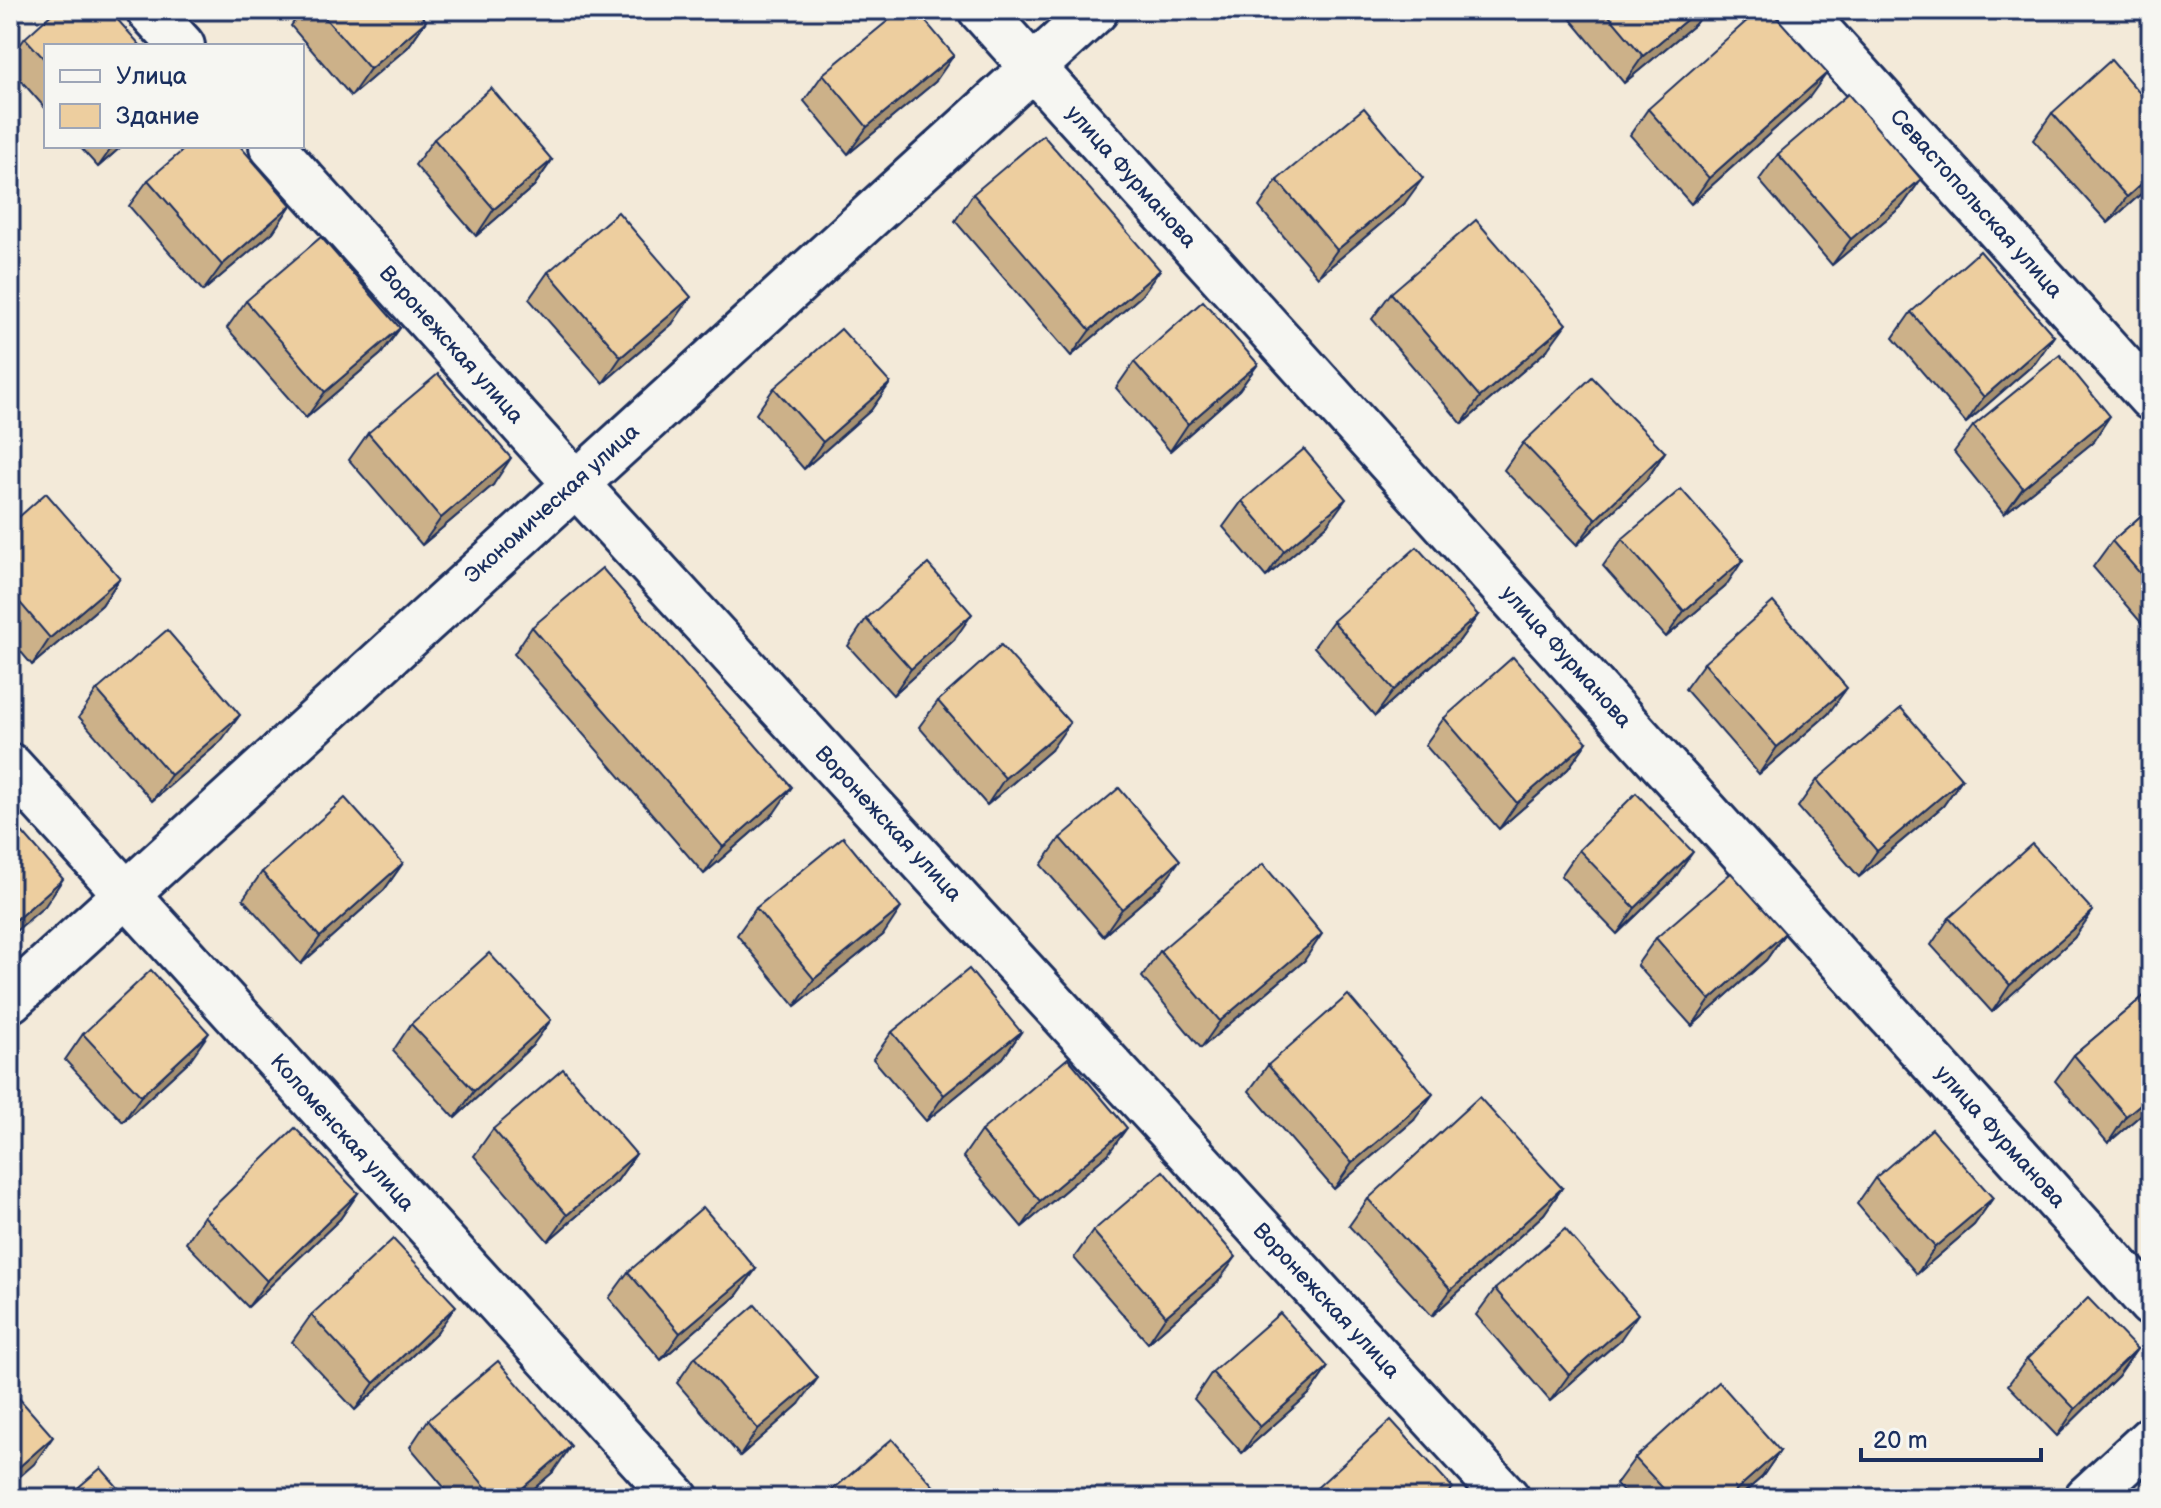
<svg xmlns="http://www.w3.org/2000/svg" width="2161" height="1508" viewBox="0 0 2161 1508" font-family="'Balsamiq Sans',sans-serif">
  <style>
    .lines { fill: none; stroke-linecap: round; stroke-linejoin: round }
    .minor-casing { stroke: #1b2f5e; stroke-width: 50 }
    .tertiary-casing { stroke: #1b2f5e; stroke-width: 50 }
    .minor { stroke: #f6f6f2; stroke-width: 44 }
    .tertiary { stroke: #f6f6f2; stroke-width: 44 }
    .wall { fill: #ccb189; stroke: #1b2f5e; stroke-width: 2 }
    .shaded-wall { fill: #a6906f; stroke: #1b2f5e; stroke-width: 2 }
    .building { fill: #edce9f; stroke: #1b2f5e; stroke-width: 2 }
    .labels { text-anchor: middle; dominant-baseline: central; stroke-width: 7; stroke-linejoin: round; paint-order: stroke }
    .street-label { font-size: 22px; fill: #1b2f5e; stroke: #f6f6f2 }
  </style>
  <rect width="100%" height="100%" fill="#f3ead9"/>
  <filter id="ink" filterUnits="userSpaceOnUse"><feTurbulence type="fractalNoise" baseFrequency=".0125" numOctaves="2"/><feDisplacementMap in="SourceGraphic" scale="16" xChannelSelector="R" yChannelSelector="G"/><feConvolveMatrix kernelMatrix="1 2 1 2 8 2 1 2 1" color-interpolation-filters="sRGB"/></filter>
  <g filter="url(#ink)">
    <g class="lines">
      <!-- minor casing -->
      <g class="minor-casing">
        <g id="minor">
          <polyline points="149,10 182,46"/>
          <polyline points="981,10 2151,1304"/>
          <polyline points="1800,10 2151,398"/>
          <polyline points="272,146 575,483 1507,1498"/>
          <polyline points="10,766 676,1498"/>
          <polyline points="10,1000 1096,10"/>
        </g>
      </g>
      <!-- tertiary casing -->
      <g class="tertiary-casing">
        <polyline id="tertiary" points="2087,1498 2151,1439"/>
      </g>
      <!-- minor -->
      <use href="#minor" class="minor"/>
      <!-- tertiary -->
      <use href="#tertiary" class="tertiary"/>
    </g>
    <!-- wall -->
    <g class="wall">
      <polygon points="302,10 417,10 426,21 408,47 351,96 291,26"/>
      <polygon points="1563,10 1705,10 1695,24 1624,83"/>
      <polygon points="25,38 46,46 46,109 10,68 10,59"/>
      <polygon points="823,74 935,82 848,154 804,101"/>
      <polygon points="1808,99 1691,204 1630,135 1648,109"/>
      <polygon points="2052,113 2151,185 2108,223 2033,140"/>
      <polygon points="434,139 552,160 534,186 476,236 415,165"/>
      <polygon points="79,146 122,146 98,167"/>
      <polygon points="1778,154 1921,179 1902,206 1832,265 1759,180"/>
      <polygon points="148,180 291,205 273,232 203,291 129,206"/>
      <polygon points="1277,180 1404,204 1318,277 1259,207"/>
      <polygon points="973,194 1141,296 1071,356 955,221"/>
      <polygon points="548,272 672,324 603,383 529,299"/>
      <polygon points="1391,293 1547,350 1462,424 1372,319"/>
      <polygon points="246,301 400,328 381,354 306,418 227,328"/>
      <polygon points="1911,312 2054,336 2035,363 1966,423 1893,338"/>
      <polygon points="1134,362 1258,364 1239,390 1170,451 1116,388"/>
      <polygon points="890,383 871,410 804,469 756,414 774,388"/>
      <polygon points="1973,426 2092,443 2004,514 1954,452"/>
      <polygon points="368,433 493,485 422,545 349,460"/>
      <polygon points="1523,443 1665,452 1647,479 1577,545 1504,470"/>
      <polygon points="1242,501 1327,525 1266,577 1223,527"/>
      <polygon points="2151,507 2151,634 2093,567 2112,541"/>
      <polygon points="10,525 120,578 102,605 32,665 10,639"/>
      <polygon points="1622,539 1725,587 1666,637 1603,566"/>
      <polygon points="1478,615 1459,641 1375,716 1314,647 1333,621"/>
      <polygon points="866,619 954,640 893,695 848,646"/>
      <polygon points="532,627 774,813 704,874 514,654"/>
      <polygon points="1704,663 1828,714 1759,774 1685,689"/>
      <polygon points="97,690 221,741 152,801 79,717"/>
      <polygon points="938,701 1051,750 987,805 919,727"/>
      <polygon points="1444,718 1587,742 1568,769 1499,829 1425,745"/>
      <polygon points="1962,779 1943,806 1859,877 1798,807 1817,780"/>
      <polygon points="1060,838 1161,886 1103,936 1041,865"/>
      <polygon points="1579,850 1674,879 1617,934 1561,876"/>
      <polygon points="403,863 384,890 301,964 243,899 262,872"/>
      <polygon points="756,908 883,935 795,1006 737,935"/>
      <polygon points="1949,918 2074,938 1992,1012 1931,945"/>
      <polygon points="1785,933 1766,960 1692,1026 1637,965 1656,938"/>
      <polygon points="1160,951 1304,961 1201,1048 1142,977"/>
      <polygon points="2151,990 2151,1106 2108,1143 2055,1081 2074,1055"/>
      <polygon points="411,1024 532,1046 455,1118 393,1051"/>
      <polygon points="892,1032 1021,1032 1003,1058 926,1121 873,1059"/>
      <polygon points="83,1034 190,1060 123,1122 65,1060"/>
      <polygon points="1268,1065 1414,1120 1334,1189 1249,1091"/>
      <polygon points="493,1129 636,1154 617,1181 548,1241 474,1156"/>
      <polygon points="981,1131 1108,1154 1022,1227 963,1157"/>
      <polygon points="1875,1178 1993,1198 1974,1225 1917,1274 1857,1204"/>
      <polygon points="1562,1188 1544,1214 1432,1316 1349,1226 1368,1199"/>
      <polygon points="358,1193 340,1219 248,1307 186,1243 204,1216"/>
      <polygon points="1093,1231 1217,1283 1148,1343 1074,1258"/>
      <polygon points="756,1269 737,1295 661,1360 609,1298 628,1272"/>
      <polygon points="1495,1289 1620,1340 1550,1401 1476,1315"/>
      <polygon points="311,1315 437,1332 355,1410 292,1342"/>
      <polygon points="2137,1349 2118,1376 2057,1436 2008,1385 2027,1359"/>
      <polygon points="695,1357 799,1404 740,1456 677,1383"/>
      <polygon points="1328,1367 1309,1394 1242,1453 1194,1399 1212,1372"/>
      <polygon points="428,1420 553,1472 523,1498 453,1498 410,1447"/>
      <polygon points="1780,1451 1762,1477 1738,1498 1629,1498 1616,1484 1635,1458"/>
    </g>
    <!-- shaded-wall -->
    <g class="shaded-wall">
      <polygon points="1698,10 1705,10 1695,24 1624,83 1643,56"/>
      <polygon points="426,21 408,47 351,96 370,69"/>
      <polygon points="954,55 935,82 848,154 867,127"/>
      <polygon points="1827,73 1808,99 1691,204 1709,178"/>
      <polygon points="113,146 122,146 98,167"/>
      <polygon points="552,160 534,186 476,236 494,209"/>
      <polygon points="2151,175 2151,185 2108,223 2127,197"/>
      <polygon points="1423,178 1404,204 1318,277 1337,250"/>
      <polygon points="1921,179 1902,206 1832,265 1851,239"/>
      <polygon points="291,205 273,232 203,291 222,265"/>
      <polygon points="1160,270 1141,296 1071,356 1090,330"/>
      <polygon points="691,297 672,324 603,383 621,357"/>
      <polygon points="1566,324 1547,350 1462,424 1480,397"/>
      <polygon points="400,328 381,354 306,418 325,392"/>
      <polygon points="2054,336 2035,363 1966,423 1984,397"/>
      <polygon points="1258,364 1239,390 1170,451 1188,424"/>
      <polygon points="890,383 871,410 804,469 823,442"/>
      <polygon points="2110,416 2092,443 2004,514 2023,488"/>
      <polygon points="1665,452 1647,479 1577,545 1596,519"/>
      <polygon points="511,458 493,485 422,545 441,518"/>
      <polygon points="1346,499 1327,525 1266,577 1284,551"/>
      <polygon points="1743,560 1725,587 1666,637 1684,611"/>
      <polygon points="120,578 102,605 32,665 50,638"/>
      <polygon points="972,614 954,640 893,695 911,669"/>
      <polygon points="1478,615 1459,641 1375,716 1394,690"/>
      <polygon points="1847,688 1828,714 1759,774 1777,747"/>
      <polygon points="240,715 221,741 152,801 171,775"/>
      <polygon points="1070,723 1051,750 987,805 1005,778"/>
      <polygon points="1587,742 1568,769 1499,829 1517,803"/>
      <polygon points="1962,779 1943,806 1859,877 1877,851"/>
      <polygon points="792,787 774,813 704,874 723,847"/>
      <polygon points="1693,852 1674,879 1617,934 1635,908"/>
      <polygon points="1180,860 1161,886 1103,936 1122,909"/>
      <polygon points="403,863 384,890 301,964 320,937"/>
      <polygon points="63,879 45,906 10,936 10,925"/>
      <polygon points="901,908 883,935 795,1006 814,979"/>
      <polygon points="2093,911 2074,938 1992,1012 2010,985"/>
      <polygon points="1785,933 1766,960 1692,1026 1710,1000"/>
      <polygon points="1322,934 1304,961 1201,1048 1220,1021"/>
      <polygon points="551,1020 532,1046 455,1118 474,1091"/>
      <polygon points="1021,1032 1003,1058 926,1121 944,1095"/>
      <polygon points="209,1033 190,1060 123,1122 141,1096"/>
      <polygon points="1433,1094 1414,1120 1334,1189 1352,1163"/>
      <polygon points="2151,1095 2151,1106 2108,1143 2126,1116"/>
      <polygon points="1127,1128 1108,1154 1022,1227 1040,1201"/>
      <polygon points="636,1154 617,1181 548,1241 567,1215"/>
      <polygon points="1562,1188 1544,1214 1432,1316 1451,1290"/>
      <polygon points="358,1193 340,1219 248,1307 267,1281"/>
      <polygon points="1993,1198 1974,1225 1917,1274 1935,1247"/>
      <polygon points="1236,1257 1217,1283 1148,1343 1166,1316"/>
      <polygon points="756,1269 737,1295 661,1360 680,1333"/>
      <polygon points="456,1306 437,1332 355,1410 374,1383"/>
      <polygon points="1638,1314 1620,1340 1550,1401 1569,1375"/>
      <polygon points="2137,1349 2118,1376 2057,1436 2075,1409"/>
      <polygon points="1328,1367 1309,1394 1242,1453 1260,1427"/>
      <polygon points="818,1378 799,1404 740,1456 758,1429"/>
      <polygon points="53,1437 34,1464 10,1485 10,1475"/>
      <polygon points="571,1446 553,1472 523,1498 511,1498"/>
      <polygon points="1780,1451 1762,1477 1738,1498 1727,1498"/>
    </g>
    <!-- building -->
    <g class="building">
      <polygon points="56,10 109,10 141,46 46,46 46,61 25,38"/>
      <polygon points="318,10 417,10 426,21 370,69"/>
      <polygon points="901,10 916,10 954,55 867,127 823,74"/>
      <polygon points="1604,10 1698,10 1643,56"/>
      <polygon points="1759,10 1770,10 1827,73 1709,178 1648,109"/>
      <polygon points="2111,60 2151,106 2151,175 2127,197 2052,113"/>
      <polygon points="491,88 552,160 494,209 434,139"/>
      <polygon points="1848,94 1921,179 1851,239 1778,154"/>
      <polygon points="1364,108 1423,178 1337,250 1277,180"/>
      <polygon points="1043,135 1160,270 1090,330 973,194"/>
      <polygon points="188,146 240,146 291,205 222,265 148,180"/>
      <polygon points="618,212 691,297 621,357 548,272"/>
      <polygon points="1476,220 1566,324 1480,397 1391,293"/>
      <polygon points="321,237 400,328 325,392 246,301"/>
      <polygon points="1980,251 2054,336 1984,397 1911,312"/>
      <polygon points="1203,301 1258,364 1188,424 1134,362"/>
      <polygon points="841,329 890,383 823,442 774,388"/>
      <polygon points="2060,355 2110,416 2023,488 1973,426"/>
      <polygon points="438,374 511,458 441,518 368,433"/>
      <polygon points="1592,377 1665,452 1596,519 1523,443"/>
      <polygon points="1304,449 1346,499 1284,551 1242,501"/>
      <polygon points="1681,489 1743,560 1684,611 1622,539"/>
      <polygon points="46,493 120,578 50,638 10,591 10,525"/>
      <polygon points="2151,507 2151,586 2112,541"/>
      <polygon points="1417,547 1478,615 1394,690 1333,621"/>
      <polygon points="928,564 972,614 911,669 866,619"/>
      <polygon points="602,568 792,787 723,847 532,627"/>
      <polygon points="1773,602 1847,688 1777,747 1704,663"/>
      <polygon points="167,630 240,715 171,775 97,690"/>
      <polygon points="1001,645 1070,723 1005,778 938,701"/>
      <polygon points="1513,657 1587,742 1517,803 1444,718"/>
      <polygon points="1901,708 1962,779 1877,851 1817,780"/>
      <polygon points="1119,788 1180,860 1122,909 1060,838"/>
      <polygon points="1636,793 1693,852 1635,908 1579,850"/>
      <polygon points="345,798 403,863 320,937 262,872"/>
      <polygon points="10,818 63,879 10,925"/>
      <polygon points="843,837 901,908 814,979 756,908"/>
      <polygon points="2032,844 2093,911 2010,985 1949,918"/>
      <polygon points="1263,864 1322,934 1220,1021 1160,951"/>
      <polygon points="1731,873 1785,933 1710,1000 1656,938"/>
      <polygon points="489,953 551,1020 474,1091 411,1024"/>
      <polygon points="969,969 1021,1032 944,1095 892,1032"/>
      <polygon points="151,970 209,1033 141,1096 83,1034"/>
      <polygon points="2151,990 2151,1095 2126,1116 2074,1055"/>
      <polygon points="1348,995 1433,1094 1352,1163 1268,1065"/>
      <polygon points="1068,1058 1127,1128 1040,1201 981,1131"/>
      <polygon points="563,1069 636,1154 567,1215 493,1129"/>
      <polygon points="1479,1097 1562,1188 1451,1290 1368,1199"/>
      <polygon points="295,1128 358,1193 267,1281 204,1216"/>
      <polygon points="1932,1129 1993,1198 1935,1247 1875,1178"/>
      <polygon points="1163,1171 1236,1257 1166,1316 1093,1231"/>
      <polygon points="703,1207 756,1269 680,1333 628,1272"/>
      <polygon points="1565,1229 1638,1314 1569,1375 1495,1289"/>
      <polygon points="393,1239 456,1306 374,1383 311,1315"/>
      <polygon points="2088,1298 2137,1349 2075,1409 2027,1359"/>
      <polygon points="755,1305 818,1378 758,1429 695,1357"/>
      <polygon points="1280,1313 1328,1367 1260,1427 1212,1372"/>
      <polygon points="498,1361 571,1446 511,1498 495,1498 428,1420"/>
      <polygon points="1719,1382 1780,1451 1727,1498 1672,1498 1635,1458"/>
      <polygon points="10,1388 53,1437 10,1475"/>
      <polygon points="1391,1420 1453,1488 1442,1498 1310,1498 1308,1496"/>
      <polygon points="892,1439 944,1498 823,1498"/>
      <polygon points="101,1468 127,1498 66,1498"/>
    </g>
  </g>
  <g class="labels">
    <!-- street labels -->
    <g class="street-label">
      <text transform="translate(1131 177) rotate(48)">улица Фурманова</text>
      <text transform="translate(1976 204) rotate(48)">Севастопольская улица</text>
      <text transform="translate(451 345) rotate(48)">Воронежская улица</text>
      <text transform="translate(552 504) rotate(-42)">Экономическая улица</text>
      <text transform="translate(1566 657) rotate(48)">улица Фурманова</text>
      <text transform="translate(888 824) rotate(47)">Воронежская улица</text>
      <text transform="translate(342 1133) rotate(48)">Коломенская улица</text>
      <text transform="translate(2000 1137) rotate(48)">улица Фурманова</text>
      <text transform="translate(1326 1301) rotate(47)">Воронежская улица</text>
    </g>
  </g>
  <!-- margin -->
  <rect width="2161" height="1508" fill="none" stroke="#f6f6f2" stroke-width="40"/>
  <rect x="20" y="20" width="2121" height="1468" fill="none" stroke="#1b2f5e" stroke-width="3" filter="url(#ink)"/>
  <!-- legend -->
  <rect x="44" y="44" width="260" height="104" fill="#f6f6f2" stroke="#9ea6b7" stroke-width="2"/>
  <rect x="60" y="70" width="40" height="12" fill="#f6f6f2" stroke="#9ea6b7" stroke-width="2"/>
  <text x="116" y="84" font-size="24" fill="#1b2f5e">Улица</text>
  <rect x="60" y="104" width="40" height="24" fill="#edce9f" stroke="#9ea6b7" stroke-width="2"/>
  <text x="116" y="124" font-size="24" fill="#1b2f5e">Здание</text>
  <!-- scale -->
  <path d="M1861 1448v12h180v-12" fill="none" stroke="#1b2f5e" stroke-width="4"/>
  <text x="1873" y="1448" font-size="24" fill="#1b2f5e" stroke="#f6f6f2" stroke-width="6" paint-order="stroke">20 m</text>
</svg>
